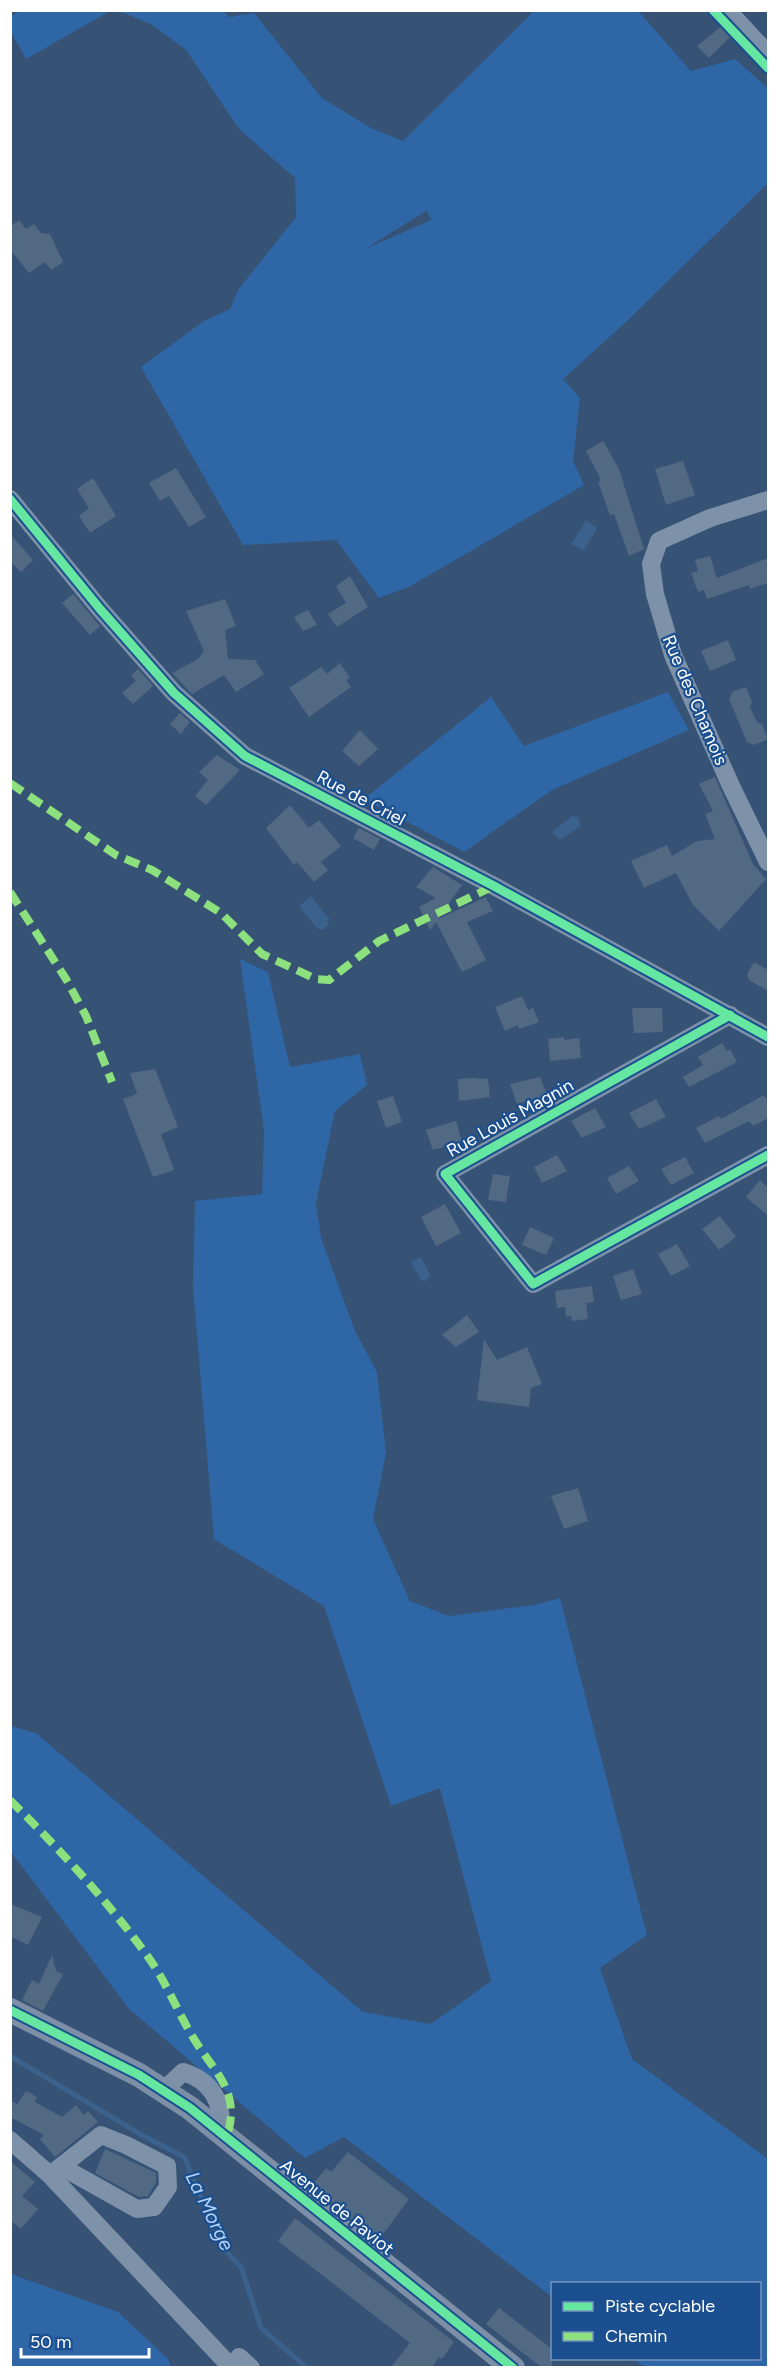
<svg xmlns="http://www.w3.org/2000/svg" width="779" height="2378" viewBox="0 0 779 2378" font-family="Figtree,sans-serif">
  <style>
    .green { fill: #2f66a5; fill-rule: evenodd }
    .water { fill: #3b618d }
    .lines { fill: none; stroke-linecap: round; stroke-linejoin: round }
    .stream { stroke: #3b618d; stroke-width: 5 }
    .building { fill: #526984 }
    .minor { stroke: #7d92a8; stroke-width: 18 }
    .major { stroke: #7d8ea7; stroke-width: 24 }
    .quiet { stroke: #8de07e; stroke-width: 8; stroke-dasharray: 15 8; stroke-linecap: butt }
    .cycleway-casing { stroke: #1b4f8f; stroke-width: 13 }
    .cycleway { stroke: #66e7a1; stroke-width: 9 }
    .labels { text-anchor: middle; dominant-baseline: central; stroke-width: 4.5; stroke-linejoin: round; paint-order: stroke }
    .street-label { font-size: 18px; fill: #fff; stroke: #1b4f8f }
    .water-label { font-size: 20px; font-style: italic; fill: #b5d3f5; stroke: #1b4f8f }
  </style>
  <rect width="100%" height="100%" fill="#365274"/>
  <!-- green -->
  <g class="green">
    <polygon points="20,11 20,10 110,11 26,59 11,32 11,16"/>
    <path d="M119 11H223L229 17 254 13 322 98 371 128 403 141 534 11H638L691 71 735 59 768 88V183L625 323 563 379 580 398 573 461 584 485 409 587 379 598 336 540 243 545 141 367 204 321 230 309 238 290 296 217 295 178 239 129 186 50 151 24ZM427 211 431 220 365 249 426 211Z"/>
    <polygon points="668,692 689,730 552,790 464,852 364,799 491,697 524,746"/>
    <polygon points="240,959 268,972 290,1067 360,1054 367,1085 335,1111 316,1203 321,1238 355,1331 377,1372 386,1453 373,1519 410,1601 449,1616 534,1605 560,1598 647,1935 600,1968 632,2059 768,2159 768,2367 645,2367 633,2359 760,2358 760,2284 552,2284 552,2297 344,2137 305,2158 129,2009 11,1852 10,1726 36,1733 363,2012 431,2024 491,1981 440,1788 391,1806 324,1606 214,1539 193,1288 195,1201 262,1194 264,1131"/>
    <polygon points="11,2274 118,2312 168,2359 171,2367 11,2367"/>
  </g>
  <!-- water -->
  <g class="water">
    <polygon points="586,520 597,528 584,551 571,544"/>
    <polygon points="572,816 578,817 581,826 560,840 552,832"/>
    <polygon points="311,896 329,919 327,921 329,924 323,930 317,928 299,906"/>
    <polygon points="421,1257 430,1275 425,1282 420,1279 411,1262"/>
  </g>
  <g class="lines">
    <!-- stream -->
    <polyline class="stream" points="10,2056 140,2134 184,2157 222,2247 241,2267 261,2328 307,2368"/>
  </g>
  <!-- building -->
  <g class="building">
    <polygon points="723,25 731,36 709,58 697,46"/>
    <polygon points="19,220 26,229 34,224 41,233 50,234 63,262 51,270 45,262 29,273 10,249 10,227"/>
    <polygon points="603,441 619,469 644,549 629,556 614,514 610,515 598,482 601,480 586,451"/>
    <polygon points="683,461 695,495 666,505 655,469"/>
    <polygon points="176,468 206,517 189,527 169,496 160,501 149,483"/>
    <polygon points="93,478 116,516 90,533 79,516 89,508 77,489"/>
    <polygon points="10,534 33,560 21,572 10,561"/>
    <polygon points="710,556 717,578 768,558 768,583 750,589 749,585 707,599 704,590 698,592 691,573 698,571 695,560"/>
    <polygon points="350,576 368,607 337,627 328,614 346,603 336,586"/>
    <polygon points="73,594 100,626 90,635 62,603"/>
    <polygon points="225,599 236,626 225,630 228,659 255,660 264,674 236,692 224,675 192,694 172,673 198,659 204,651 186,611"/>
    <polygon points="308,610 317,625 303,631 294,617"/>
    <polygon points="728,640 736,660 710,671 701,651"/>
    <polygon points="340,663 350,678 346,680 351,687 309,717 289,688 321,667 327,674"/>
    <polygon points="138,669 153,686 133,704 122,693 136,681 131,675"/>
    <polygon points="746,687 752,702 750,707 753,714 757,722 762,724 768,739 754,745 747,742 729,699 733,691"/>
    <polygon points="180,713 190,722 181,734 170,724"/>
    <polygon points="360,730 378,749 359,766 342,751"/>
    <polygon points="217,755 240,770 206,805 195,796 208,780 199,772"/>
    <polygon points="715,777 753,864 766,879 719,931 693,905 676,873 644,888 631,861 667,845 672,856 697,841 715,839 705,814 713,811 699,784"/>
    <polygon points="290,805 309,828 319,820 341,846 321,862 328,870 314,882 297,862 294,865 266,828"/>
    <polygon points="359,828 380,839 374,850 353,838"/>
    <polygon points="433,867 462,885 438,919 486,897 493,911 467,922 486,960 462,972 436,922 430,930 419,907 436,898 416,887"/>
    <polygon points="754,962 768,970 768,991 749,980 747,974"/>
    <polygon points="522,996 528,1010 533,1008 539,1022 519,1029 518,1025 505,1031 495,1007"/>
    <polygon points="632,1008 662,1008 663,1032 634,1033"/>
    <polygon points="564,1037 564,1040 579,1038 581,1058 550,1061 548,1039"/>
    <polygon points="722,1043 727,1051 730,1049 737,1062 689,1087 683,1077 703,1065 698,1057"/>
    <polygon points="155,1069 178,1127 161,1134 174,1170 153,1177 123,1099 137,1094 130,1073"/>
    <polygon points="540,1077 547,1095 517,1104 510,1084"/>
    <polygon points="473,1078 488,1079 490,1097 459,1101 458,1079"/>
    <polygon points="764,1095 768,1102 768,1118 753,1126 749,1121 705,1143 696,1128 719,1116 721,1119"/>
    <polygon points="393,1096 402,1122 386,1128 377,1101"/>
    <polygon points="656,1099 666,1117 639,1129 629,1113"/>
    <polygon points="595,1108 606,1127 582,1138 571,1121"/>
    <polygon points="456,1121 462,1142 433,1150 426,1130"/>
    <polygon points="557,1155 567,1171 542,1183 534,1167"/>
    <polygon points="685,1157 694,1173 671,1185 661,1169"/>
    <polygon points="629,1166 639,1181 616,1194 607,1178"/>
    <polygon points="493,1174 510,1176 506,1202 488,1200"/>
    <polygon points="760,1180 768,1188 768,1216 746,1197"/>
    <polygon points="445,1204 461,1233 436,1246 421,1217"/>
    <polygon points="720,1216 736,1237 719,1250 702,1229"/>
    <polygon points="530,1227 554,1238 546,1255 522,1245"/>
    <polygon points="677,1244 690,1266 671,1276 658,1254"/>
    <polygon points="633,1269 642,1294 621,1300 613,1276"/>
    <polygon points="592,1286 594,1302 586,1303 588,1319 572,1321 571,1316 566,1317 565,1307 557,1308 555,1291"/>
    <polygon points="467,1315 479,1332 456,1347 442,1335"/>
    <polygon points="484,1339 497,1360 527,1347 542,1384 531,1388 529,1407 477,1400"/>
    <polygon points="578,1488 588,1521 564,1529 551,1496"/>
    <polygon points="10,1904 42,1917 28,1945 10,1936"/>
    <polygon points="52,1955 56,1971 63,1974 43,2011 22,2000 32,1980 39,1984"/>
    <polygon points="26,2091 37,2097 35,2102 62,2117 76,2105 84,2115 88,2111 98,2122 55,2157 40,2139 44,2135 10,2117 10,2100 17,2104"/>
    <polygon points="105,2149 156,2173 156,2182 148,2196 139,2197 95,2173"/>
    <polygon points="348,2152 409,2199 378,2241 311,2187 326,2168 331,2172"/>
    <polygon points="10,2161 35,2182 22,2196 38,2209 21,2229 10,2220"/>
    <polygon points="295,2218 454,2342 442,2359 439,2357 432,2367 391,2367 410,2343 278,2241"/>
    <polygon points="499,2308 552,2349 552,2367 541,2367 486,2324"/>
  </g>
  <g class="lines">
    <!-- minor -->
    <g class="minor">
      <polyline points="727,10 768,54"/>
      <polyline points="10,499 100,609 174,693 245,756 494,886 768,1037"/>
      <polyline points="768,500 710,518 659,541 651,564 655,594 673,655 731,786 768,862"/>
      <polyline points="730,1015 445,1174 533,1284 768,1155"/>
      <path d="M164 2090 183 2072C210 2080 224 2101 220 2130"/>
      <polyline points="10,2140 50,2175 101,2135 126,2145 167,2166 168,2187 154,2207 137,2209 62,2167"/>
      <polyline points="50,2175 232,2368"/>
      <polyline points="239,2357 251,2368"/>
    </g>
    <!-- major -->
    <polyline class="major" points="10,2010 139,2075 190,2108 513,2368"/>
    <!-- quiet -->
    <g class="quiet">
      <polyline points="10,783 116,855 152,870 221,913 262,954 316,979 329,980 379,941 494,886"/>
      <polyline points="10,892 66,979 86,1016 112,1082"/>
      <path d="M10 1800C58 1848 106 1899 146 1954 164 1978 176 2008 191 2034 212 2071 242 2089 227 2136"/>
    </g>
    <!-- cycleway casing -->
    <g class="cycleway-casing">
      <g id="cycleway">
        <polyline points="713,10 768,68"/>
        <polyline points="10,499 100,609 174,693 245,756 494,886 768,1037"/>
        <polyline points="730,1015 445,1174 533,1284 768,1155"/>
        <polyline points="10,2010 139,2075 190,2108 513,2368"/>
      </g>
    </g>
    <!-- cycleway -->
    <use href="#cycleway" class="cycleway"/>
  </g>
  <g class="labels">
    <!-- street labels -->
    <g class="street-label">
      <text transform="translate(695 700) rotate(67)">Rue des Chamois</text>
      <text transform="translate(361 798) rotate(28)">Rue de Criel</text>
      <text transform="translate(510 1118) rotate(-29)">Rue Louis Magnin</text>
      <text transform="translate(337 2207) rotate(39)">Avenue de Paviot</text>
    </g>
    <!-- water labels -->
    <g class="water-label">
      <text transform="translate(210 2211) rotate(64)">La Morge</text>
    </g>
  </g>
  <!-- border -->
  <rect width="779" height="2378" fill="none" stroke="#ffffff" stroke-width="24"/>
  <!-- legend -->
  <rect x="551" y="2282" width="210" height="78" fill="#1b4f8f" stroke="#7695bc" stroke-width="1.5"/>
  <rect x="563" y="2302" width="30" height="9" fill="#66e7a1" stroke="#7695bc" stroke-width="1.5"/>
  <text x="605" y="2312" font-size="18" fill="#ffffff">Piste cyclable</text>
  <rect x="563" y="2332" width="30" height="9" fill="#8de07e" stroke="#7695bc" stroke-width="1.5"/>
  <text x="605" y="2342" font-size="18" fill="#ffffff">Chemin</text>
  <!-- scale -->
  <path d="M21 2348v9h128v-9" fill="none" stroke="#ffffff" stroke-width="3"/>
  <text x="30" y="2348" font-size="18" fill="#ffffff" stroke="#1b4f8f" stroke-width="4.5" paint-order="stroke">50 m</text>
</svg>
